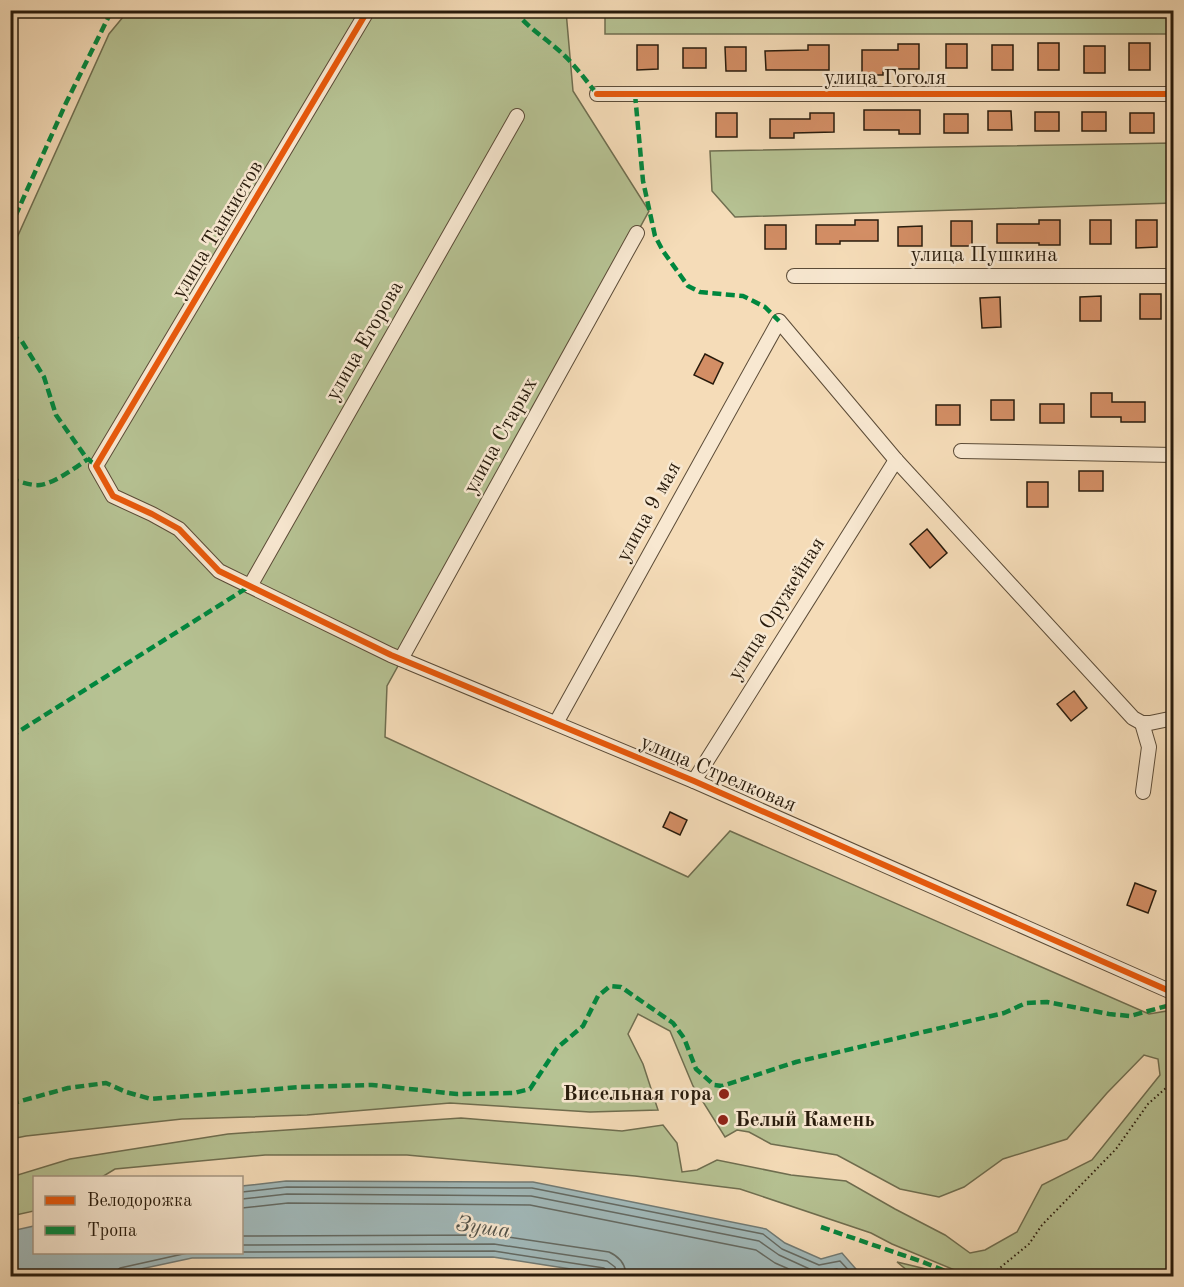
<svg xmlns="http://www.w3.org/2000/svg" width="1184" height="1287" viewBox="0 0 1184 1287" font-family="'Old Standard TT',serif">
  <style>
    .green { fill: #b6c293; stroke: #6f6e50; stroke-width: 1.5 }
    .water { fill: #a1b9ba; stroke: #717a74; stroke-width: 1.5 }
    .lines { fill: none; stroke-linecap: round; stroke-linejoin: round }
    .shore { stroke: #646a63; stroke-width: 1.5 }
    .building { fill: #d38e65; stroke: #281b0c; stroke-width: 1.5 }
    .minor-casing { stroke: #5b4b37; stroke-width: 16 }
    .path { stroke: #281b0c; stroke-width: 2; stroke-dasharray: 1.5 3; stroke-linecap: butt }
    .minor { stroke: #f8e8d1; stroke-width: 14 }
    .quiet { stroke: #00873e; stroke-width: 4.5; stroke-dasharray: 9 4.5; stroke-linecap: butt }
    .cycleway-casing { stroke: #f8e8d1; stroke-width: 10 }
    .cycleway { stroke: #e8590c; stroke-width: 6 }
    .poi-dot { fill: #8f2418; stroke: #f8e8d1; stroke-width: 2 }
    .labels { text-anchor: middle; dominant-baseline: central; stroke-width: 5; stroke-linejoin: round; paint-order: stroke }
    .street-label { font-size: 21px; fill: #281b0c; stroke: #f8e8d1 }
    .poi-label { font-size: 21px; font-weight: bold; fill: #281b0c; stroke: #f8e8d1; text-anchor: end }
    .water-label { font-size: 22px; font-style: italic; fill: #525249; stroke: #f8e8d1 }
  </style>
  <rect width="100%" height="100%" fill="#f5dcb8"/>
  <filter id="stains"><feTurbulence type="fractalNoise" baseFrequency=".00333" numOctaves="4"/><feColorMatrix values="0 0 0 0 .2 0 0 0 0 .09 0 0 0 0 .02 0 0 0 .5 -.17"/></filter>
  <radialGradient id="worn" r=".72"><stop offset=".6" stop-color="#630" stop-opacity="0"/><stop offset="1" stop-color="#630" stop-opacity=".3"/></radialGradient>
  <!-- green -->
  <g class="green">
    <polygon points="1173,10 1173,34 605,34 605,10"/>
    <polygon points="128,11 566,11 573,91 649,211 387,686 385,737 688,877 730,831 1149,1014 1173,1010 1173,1276 969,1276 892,1244 871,1233 740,1189 635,1176 407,1155 265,1155 115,1169 102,1177 34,1178 34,1211 11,1216 11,1177 70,1159 228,1134 461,1118 622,1131 663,1125 677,1143 682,1172 697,1170 717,1160 791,1175 846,1181 895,1209 945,1235 970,1253 985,1250 1017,1232 1042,1185 1092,1160 1160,1075 1158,1059 1144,1055 1107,1093 1067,1139 1003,1159 964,1187 939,1197 900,1189 837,1155 771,1144 749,1132 737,1130 725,1137 693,1086 670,1031 638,1014 628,1034 643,1064 658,1110 590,1112 450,1103 307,1115 182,1119 26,1136 11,1139 10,554 15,550 12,544 11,545 11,251 109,34"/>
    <polygon points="1173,143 1173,203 735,217 712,191 710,151"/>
    <polygon points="897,1262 926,1269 943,1276 914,1276"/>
  </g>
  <!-- water -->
  <polygon class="water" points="286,1181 533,1182 766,1229 785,1243 821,1259 842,1253 862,1276 612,1276 603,1274 493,1257 192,1258 108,1276 11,1276 11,1231 34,1226 34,1252 242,1252 242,1186"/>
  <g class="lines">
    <!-- shore -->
    <g class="shore">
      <polyline points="242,1192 287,1187 532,1188 763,1234 782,1249 819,1265 840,1261 854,1276"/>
      <polyline points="242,1199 287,1194 531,1196 759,1241 779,1255 816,1272 823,1272 837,1269 844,1276"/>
      <polyline points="242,1208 288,1203 530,1205 756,1250 775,1263 805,1276"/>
      <path d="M242 1236 494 1235 609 1252C620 1257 626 1265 626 1276"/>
      <polyline points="242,1245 494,1244 607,1261 615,1267 617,1276"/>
      <polyline points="242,1252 494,1251 604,1268 608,1271 610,1276"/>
      <polyline points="115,1276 116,1271 120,1268 192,1252"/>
    </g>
  </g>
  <!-- building -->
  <g class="building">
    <rect x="1038" y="43" width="21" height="27"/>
    <rect x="1129" y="43" width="21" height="27"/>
    <polygon points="898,44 919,44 919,69 883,69 883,75 862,75 862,50 898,50"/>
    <rect x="946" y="44" width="21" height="24"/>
    <polygon points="637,45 658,45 658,69 637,70"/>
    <polygon points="808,45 829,45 829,70 766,70 765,51 808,50"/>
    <rect x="992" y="45" width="21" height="25"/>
    <rect x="1084" y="46" width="21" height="27"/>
    <polygon points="725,47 746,47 746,71 726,71"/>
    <rect x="683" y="48" width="23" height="20"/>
    <polygon points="864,110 920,110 920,134 899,134 899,130 864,130"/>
    <polygon points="988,111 1011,111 1012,130 988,130"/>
    <rect x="1035" y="112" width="24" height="19"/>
    <rect x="1082" y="112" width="24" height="19"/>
    <rect x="716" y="113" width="21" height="24"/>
    <polygon points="810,113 834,113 834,132 794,133 794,138 770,138 770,119 810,119"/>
    <rect x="1130" y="113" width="24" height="20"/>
    <rect x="944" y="114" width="24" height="19"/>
    <polygon points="855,220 878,220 878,241 840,241 840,244 816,244 816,225 855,225"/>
    <polygon points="1039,220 1060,220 1060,245 1039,245 1039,243 997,243 997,224 1039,224"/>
    <rect x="1090" y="220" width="21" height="24"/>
    <polygon points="1136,220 1157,220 1157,247 1136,248"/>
    <rect x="951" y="221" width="21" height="25"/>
    <rect x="765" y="225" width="21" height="24"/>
    <polygon points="922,226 922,246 898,246 898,227"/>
    <rect x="1140" y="294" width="21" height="25"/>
    <polygon points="1101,296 1101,321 1080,321 1080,297"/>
    <polygon points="1000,297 1001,327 982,328 980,298"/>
    <polygon points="705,354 723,363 713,384 694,375"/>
    <polygon points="1091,393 1112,393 1112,402 1145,402 1145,422 1121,422 1121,417 1091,417"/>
    <rect x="991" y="400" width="23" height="20"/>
    <rect x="1040" y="404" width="24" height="19"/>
    <rect x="936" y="405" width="24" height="20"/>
    <rect x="1079" y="471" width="24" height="20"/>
    <rect x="1027" y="482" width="21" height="25"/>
    <polygon points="927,529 947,553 930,568 910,544"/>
    <polygon points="1074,691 1087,708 1071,721 1057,704"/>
    <polygon points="670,812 687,820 680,835 663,827"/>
    <polygon points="1135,883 1156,891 1148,913 1127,905"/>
  </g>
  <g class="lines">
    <!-- minor casing -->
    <g class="minor-casing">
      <g id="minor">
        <polyline points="368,10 96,466 113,496 152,514 179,529 219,571 391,655 694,781 1174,993"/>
        <polyline points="597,94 1174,94"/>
        <polyline points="794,276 1174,276"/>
        <polyline points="961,451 1174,455"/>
        <polyline points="250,586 517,116"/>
        <polyline points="401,659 637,233"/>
        <polyline points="556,723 779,321 896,460 1133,718 1142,723 1150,723 1174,718"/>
        <polyline points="1142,723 1149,747 1143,792"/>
        <polyline points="694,781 896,460"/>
      </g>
    </g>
    <!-- path -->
    <polyline class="path" points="990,1276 1029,1244 1042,1225 1116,1149 1148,1104 1174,1081"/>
    <!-- minor -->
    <use href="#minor" class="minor"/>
    <!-- quiet -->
    <g class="quiet">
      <path d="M514 10C525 25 542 36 556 48 572 61 584 78 597 94"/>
      <polyline points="635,94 643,181 655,236 663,251 688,286 700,292 743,296 765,307 779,321"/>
      <polyline points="10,228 66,103 109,16 114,10"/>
      <polyline points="10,336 21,340 44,377 56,415 85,456 96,466"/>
      <path d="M10 479C19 481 31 486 40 485 55 483 76 467 88 459"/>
      <polyline points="10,737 250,586"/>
      <polyline points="10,1104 68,1088 106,1083 126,1092 151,1099 301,1087 372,1085 457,1094 514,1093 530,1089 557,1048 583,1026 598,996 610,986 621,987 673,1023 684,1038 696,1069 714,1085 722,1086 796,1062 1004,1013 1026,1003 1047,1002 1109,1014 1130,1016 1174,1004"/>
      <polyline points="821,1227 923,1262 957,1276"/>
    </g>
    <!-- cycleway casing -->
    <g class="cycleway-casing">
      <g id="cycleway">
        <polyline points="368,10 96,466 113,496 152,514 179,529 219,571 391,655 694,781 1174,993"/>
        <polyline points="597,94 1174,94"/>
      </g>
    </g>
    <!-- cycleway -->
    <use href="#cycleway" class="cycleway"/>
  </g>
  <!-- markers -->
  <g class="poi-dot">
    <circle cx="724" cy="1094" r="6"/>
    <circle cx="723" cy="1120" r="6"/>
  </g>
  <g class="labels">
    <!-- street labels -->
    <g class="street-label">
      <text x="885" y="78">улица Гоголя</text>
      <text transform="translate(218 230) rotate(-59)">улица Танкистов</text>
      <text x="984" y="255">улица Пушкина</text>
      <text transform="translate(365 341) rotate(-60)">улица Егорова</text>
      <text transform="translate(501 436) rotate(-61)">улица Старых</text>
      <text transform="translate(649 512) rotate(-61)">улица 9 мая</text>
      <text transform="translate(777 609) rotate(-58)">улица Оружейная</text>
      <text transform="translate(718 774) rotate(23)">улица Стрелковая</text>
    </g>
    <!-- poi labels -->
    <g class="poi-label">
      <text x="712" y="1094">Висельная гора</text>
      <text x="735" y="1120" text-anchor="start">Белый Камень</text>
    </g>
    <!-- water labels -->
    <g class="water-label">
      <text transform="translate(483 1228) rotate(8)">Зуша</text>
    </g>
  </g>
  <!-- margin -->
  <rect width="1184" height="1287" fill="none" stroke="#f5dcb8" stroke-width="36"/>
  <rect x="12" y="12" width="1160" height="1263" fill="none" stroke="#281b0c" stroke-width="3"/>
  <rect x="18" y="18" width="1148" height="1251" fill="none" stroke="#281b0c" stroke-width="1.5"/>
  <!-- legend -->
  <rect x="33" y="1176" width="210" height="78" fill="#f8e8d1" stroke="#a59682" stroke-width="1.5"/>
  <rect x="45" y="1196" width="30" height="9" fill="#e8590c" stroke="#a59682" stroke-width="1.5"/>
  <text x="87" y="1206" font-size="18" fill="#281b0c">Велодорожка</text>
  <rect x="45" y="1226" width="30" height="9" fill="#00873e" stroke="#a59682" stroke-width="1.5"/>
  <text x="87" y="1236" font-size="18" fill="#281b0c">Тропа</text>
  <rect width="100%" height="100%" filter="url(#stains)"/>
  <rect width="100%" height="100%" fill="url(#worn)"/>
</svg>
